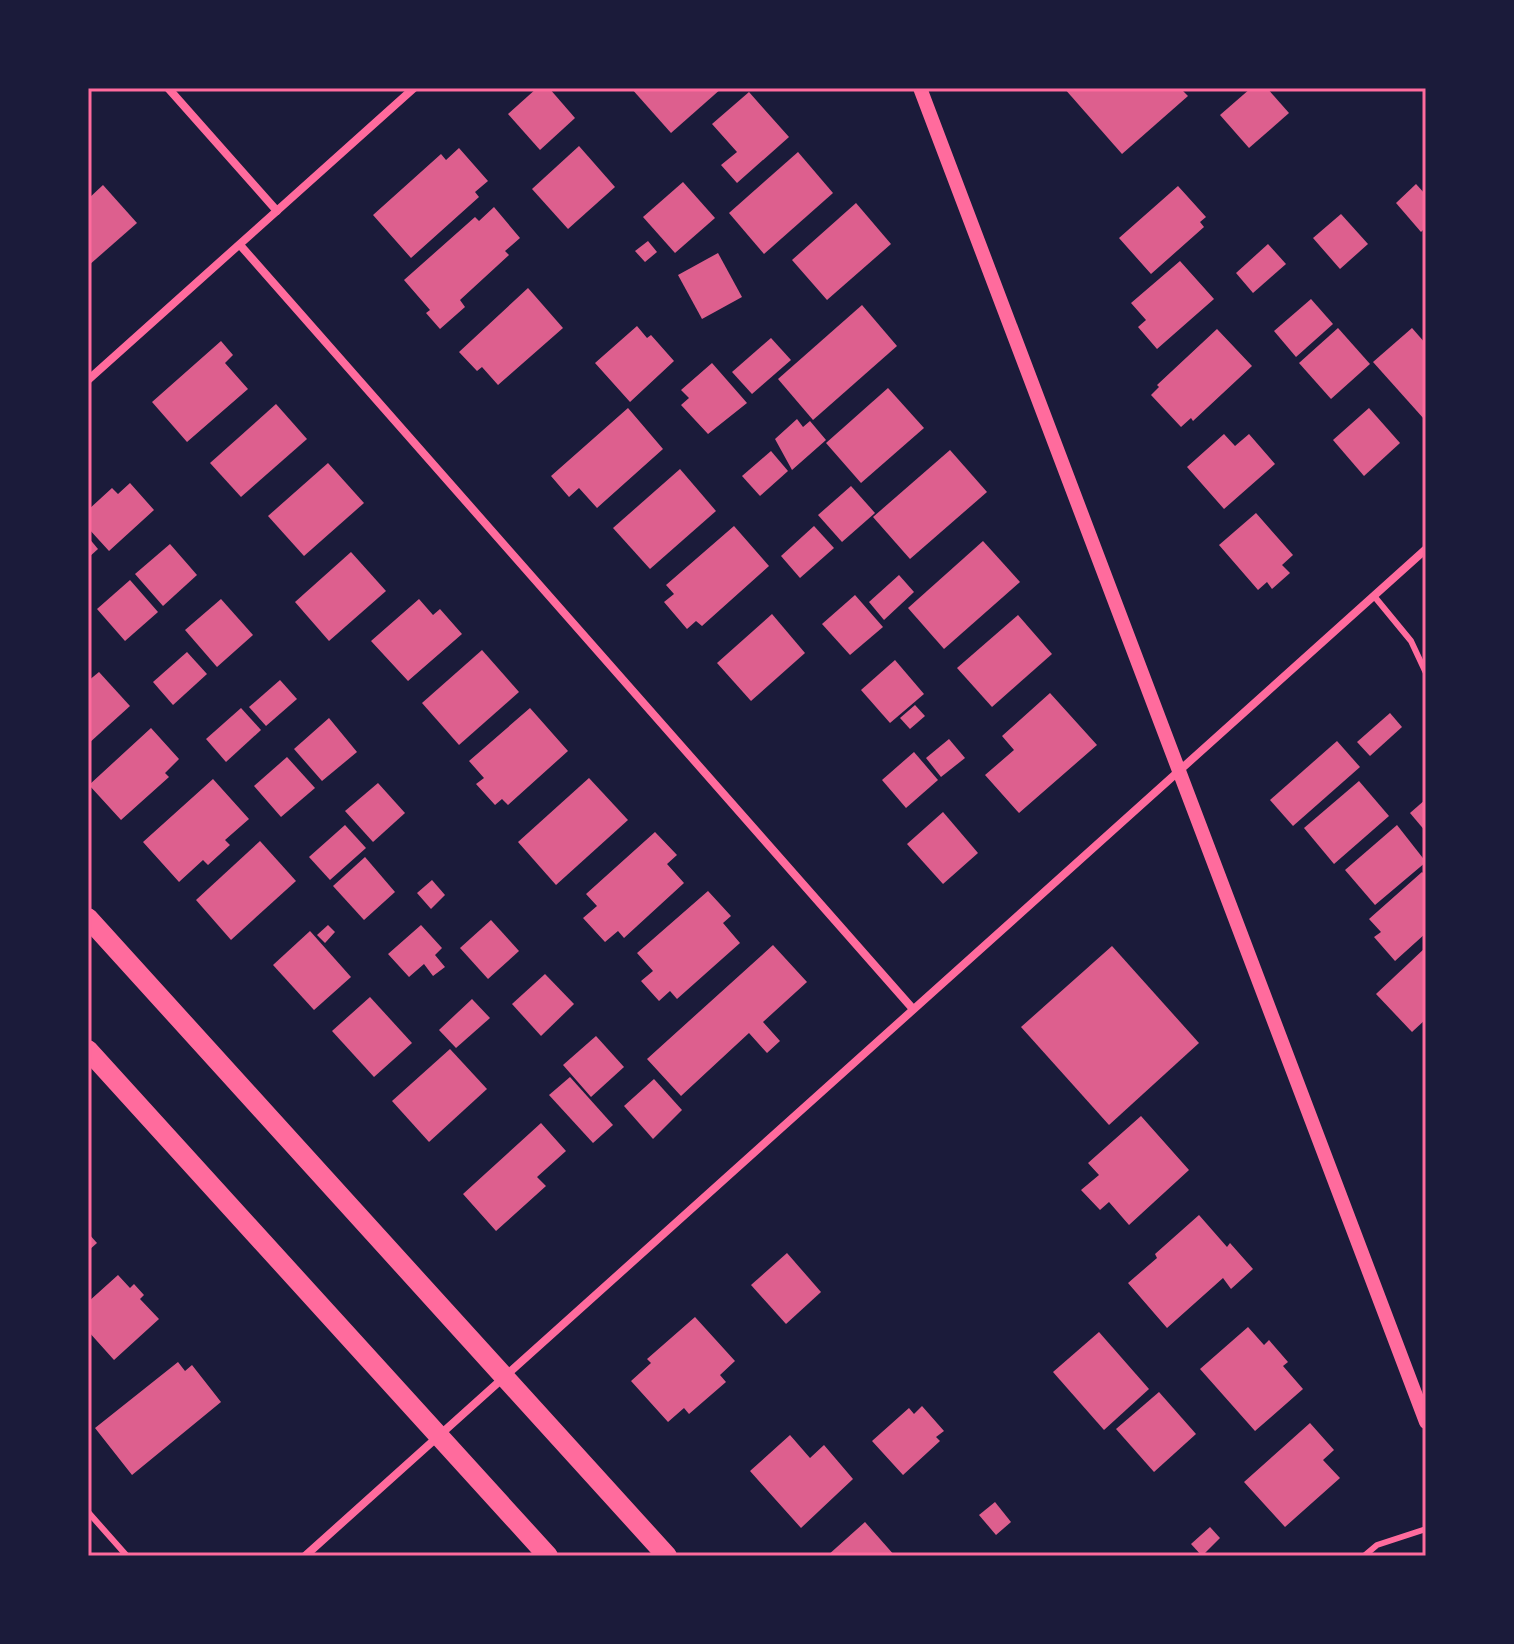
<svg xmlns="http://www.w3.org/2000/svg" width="1514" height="1644" viewBox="0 0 1514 1644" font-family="Bitter,serif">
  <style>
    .building { fill: #dd5f8e }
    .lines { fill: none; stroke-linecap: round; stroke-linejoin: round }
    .service { stroke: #ff6b9d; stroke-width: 6 }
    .minor { stroke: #ff6b9d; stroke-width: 8 }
    .tertiary { stroke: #ff6b9d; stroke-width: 14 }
    .primary { stroke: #ff6b9d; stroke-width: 20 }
    .neatline { fill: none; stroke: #ff6b9d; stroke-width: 3 }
  </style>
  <rect width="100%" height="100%" fill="#1b1b3a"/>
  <!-- building -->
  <g class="building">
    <polygon points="537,88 549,88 575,118 540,150 508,114"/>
    <polygon points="631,88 722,88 671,133"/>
    <polygon points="1064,88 1180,88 1188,96 1122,154"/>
    <polygon points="1251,88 1267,88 1289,113 1249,148 1220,115"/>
    <polygon points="749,92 789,137 737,183 721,165 737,152 712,124"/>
    <polygon points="579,146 615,187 568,229 532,189"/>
    <polygon points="459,148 488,181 475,192 479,197 411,258 373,215 441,154 446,160"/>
    <polygon points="798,152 833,193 764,254 729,213"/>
    <polygon points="683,182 715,218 675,253 643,217"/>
    <polygon points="1416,184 1426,195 1426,227 1421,232 1396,203"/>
    <polygon points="103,185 137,223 88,266 88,199"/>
    <polygon points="1178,186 1206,217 1200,222 1204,227 1151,274 1119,238"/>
    <polygon points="856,203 891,244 827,300 792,260"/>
    <polygon points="494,207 520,238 505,251 509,255 460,300 465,307 440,329 426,313 430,310 404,280 475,217 479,221"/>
    <polygon points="1341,214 1368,244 1340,269 1313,238"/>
    <polygon points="648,241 657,252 645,262 635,251"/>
    <polygon points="1268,244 1286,264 1253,293 1236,273"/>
    <polygon points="718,253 742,297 702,319 678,275"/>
    <polygon points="1180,261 1214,299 1157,349 1138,327 1146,320 1131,303"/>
    <polygon points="528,288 563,328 498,385 482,367 477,371 459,352"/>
    <polygon points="1311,299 1333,324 1296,357 1274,331"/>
    <polygon points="862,305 897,346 813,420 778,379"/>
    <polygon points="637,326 647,338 651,335 674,361 630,402 595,363"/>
    <polygon points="1338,328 1370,364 1331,399 1299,363"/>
    <polygon points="1412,328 1426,344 1426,417 1424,419 1373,362"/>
    <polygon points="1217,329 1252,366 1193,421 1191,418 1181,427 1151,395 1159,387 1157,385"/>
    <polygon points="771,338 791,360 752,394 732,372"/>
    <polygon points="221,341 233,355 225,363 248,389 187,442 152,402"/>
    <polygon points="712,363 747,403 708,434 681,405 689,398 681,390"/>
    <polygon points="888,388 924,428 861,483 826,443"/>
    <polygon points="276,404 307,439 241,497 210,463"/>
    <polygon points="628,408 663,449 597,508 579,488 569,497 551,476"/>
    <polygon points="1369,408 1400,443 1364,476 1333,440"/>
    <polygon points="797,419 803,427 810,421 826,440 792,470 775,439"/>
    <polygon points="1224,434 1235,446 1249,434 1275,464 1224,509 1187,467"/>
    <polygon points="950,450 987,492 910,559 873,517"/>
    <polygon points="771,451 788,471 760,496 742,476"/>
    <polygon points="328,463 364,503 304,556 268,516"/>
    <polygon points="680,469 716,511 650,569 613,528"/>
    <polygon points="130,483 154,510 109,551 88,528 88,510 112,488 118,494"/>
    <polygon points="851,486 875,513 842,542 818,515"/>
    <polygon points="1256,513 1293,555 1282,565 1290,573 1272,589 1267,582 1258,590 1219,545"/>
    <polygon points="734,526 769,566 702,626 696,621 687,629 664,602 674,594 666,585"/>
    <polygon points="814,526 834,548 800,578 781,556"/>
    <polygon points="88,537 98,549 88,558"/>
    <polygon points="983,541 1020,582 944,649 908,608"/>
    <polygon points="170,544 197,575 163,606 135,574"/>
    <polygon points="351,552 386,591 329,641 295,602"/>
    <polygon points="899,575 914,592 884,620 869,602"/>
    <polygon points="130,580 158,612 125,641 97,609"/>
    <polygon points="855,595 883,627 850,655 822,624"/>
    <polygon points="221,599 253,635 217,667 185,630"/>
    <polygon points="419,599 433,615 440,609 462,634 408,681 371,641"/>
    <polygon points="772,614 805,653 751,701 717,663"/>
    <polygon points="1018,615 1052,654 992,707 957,668"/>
    <polygon points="482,650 519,692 459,745 422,703"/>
    <polygon points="187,652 207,674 173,705 153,682"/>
    <polygon points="895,660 924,694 890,723 861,690"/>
    <polygon points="99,672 130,706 88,744 88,681"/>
    <polygon points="280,680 297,699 266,726 249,707"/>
    <polygon points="1050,693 1097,745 1019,813 985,775 1014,750 1002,736"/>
    <polygon points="915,705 925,716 910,729 900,718"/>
    <polygon points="241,708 261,730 226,762 206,739"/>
    <polygon points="530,708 568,751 508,805 502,799 495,805 476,784 484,778 469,761"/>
    <polygon points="1390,713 1402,727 1370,756 1357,742"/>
    <polygon points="329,718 357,752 322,781 294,749"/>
    <polygon points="151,728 179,759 165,773 169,777 121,820 89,785"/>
    <polygon points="949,739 965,758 941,777 926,758"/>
    <polygon points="1337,741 1360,767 1293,826 1270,800"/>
    <polygon points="914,752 938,780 906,808 882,780"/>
    <polygon points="287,757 315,788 281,817 254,786"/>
    <polygon points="589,778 628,820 556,885 518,842"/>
    <polygon points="213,779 249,819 225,840 230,845 208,865 203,860 179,882 143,842"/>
    <polygon points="1359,781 1389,816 1334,864 1304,828"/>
    <polygon points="378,783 405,813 373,842 345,811"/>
    <polygon points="1426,799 1426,832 1410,813"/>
    <polygon points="943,812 978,853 943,884 907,844"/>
    <polygon points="345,825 366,848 330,880 309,857"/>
    <polygon points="1397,825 1426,862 1375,905 1345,870"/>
    <polygon points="655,832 677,855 667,864 684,883 624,938 618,931 605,942 583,918 597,906 586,894"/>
    <polygon points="260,841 296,881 231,940 196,900"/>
    <polygon points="365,857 395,892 364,920 333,886"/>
    <polygon points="1422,872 1426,876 1426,933 1395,961 1374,937 1381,932 1369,919"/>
    <polygon points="432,880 445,895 431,909 417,893"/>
    <polygon points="708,891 731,916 723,923 740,943 677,999 670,991 659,1001 641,981 653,971 637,953"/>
    <polygon points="491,920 519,951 488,979 460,948"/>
    <polygon points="328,925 335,932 325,943 317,935"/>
    <polygon points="421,925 442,948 435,955 445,967 433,976 424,964 409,977 388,954"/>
    <polygon points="310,931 351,977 314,1010 273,965"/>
    <polygon points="773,945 807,982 763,1022 780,1041 767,1053 749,1033 681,1096 647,1059"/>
    <polygon points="1112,946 1199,1043 1109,1125 1021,1027"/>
    <polygon points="1426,947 1426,1019 1412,1032 1376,994"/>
    <polygon points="545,974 574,1004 541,1036 512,1004"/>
    <polygon points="370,997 412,1043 374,1077 332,1031"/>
    <polygon points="472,999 490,1018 456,1048 439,1030"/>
    <polygon points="596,1036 624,1067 591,1097 563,1065"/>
    <polygon points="450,1049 487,1089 429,1142 392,1101"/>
    <polygon points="570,1077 613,1125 593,1143 549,1095"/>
    <polygon points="654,1079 682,1110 653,1139 624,1106"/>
    <polygon points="1141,1116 1189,1170 1129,1225 1109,1202 1100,1210 1081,1190 1099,1175 1088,1163"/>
    <polygon points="541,1123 566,1151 537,1177 546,1186 496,1231 463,1194"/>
    <polygon points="1199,1215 1227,1247 1230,1243 1253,1269 1231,1289 1223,1278 1167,1328 1128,1283 1157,1258 1155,1254"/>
    <polygon points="88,1233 97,1243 88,1251"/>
    <polygon points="787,1253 821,1292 786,1324 751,1285"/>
    <polygon points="118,1275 130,1288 134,1284 144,1295 140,1299 159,1319 114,1360 88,1331 88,1302"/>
    <polygon points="695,1317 735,1361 720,1375 726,1382 689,1414 684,1408 668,1422 631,1381 651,1363 647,1359"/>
    <polygon points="1248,1327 1264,1345 1269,1340 1288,1362 1283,1366 1303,1389 1255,1431 1200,1369"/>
    <polygon points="1099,1332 1149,1389 1104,1430 1053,1372"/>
    <polygon points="178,1362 185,1371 192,1365 221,1402 132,1475 95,1428"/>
    <polygon points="1159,1392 1196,1434 1154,1472 1116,1429"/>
    <polygon points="922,1406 944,1431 936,1437 940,1441 903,1475 872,1441 909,1408 914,1414"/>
    <polygon points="1310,1423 1334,1450 1323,1460 1340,1478 1285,1527 1244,1482"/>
    <polygon points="790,1435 810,1458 824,1445 853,1479 801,1528 750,1471"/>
    <polygon points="995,1502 1011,1522 996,1535 979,1515"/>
    <polygon points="865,1522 895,1556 827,1556"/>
    <polygon points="1210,1527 1220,1538 1202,1556 1191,1544"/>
  </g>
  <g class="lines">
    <!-- service -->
    <g class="service">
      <polyline points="1374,596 1411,641 1426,673"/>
      <polyline points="88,1512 127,1556"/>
      <polyline points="1364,1556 1377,1545 1426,1529"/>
    </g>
    <!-- minor -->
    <g class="minor">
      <polyline points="168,88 277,211"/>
      <polyline points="240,245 913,1009"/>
      <polyline points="88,380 414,88"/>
      <polyline points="305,1556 1426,549"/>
    </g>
    <!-- tertiary -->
    <polyline class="tertiary" points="920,88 1426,1422"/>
    <!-- primary -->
    <g class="primary">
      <polyline points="88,918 667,1556"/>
      <polyline points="88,1050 548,1556"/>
    </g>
  </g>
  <!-- border -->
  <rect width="1514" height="1644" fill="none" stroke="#1b1b3a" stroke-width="180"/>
  <rect x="90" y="90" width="1334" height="1464" class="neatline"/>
</svg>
